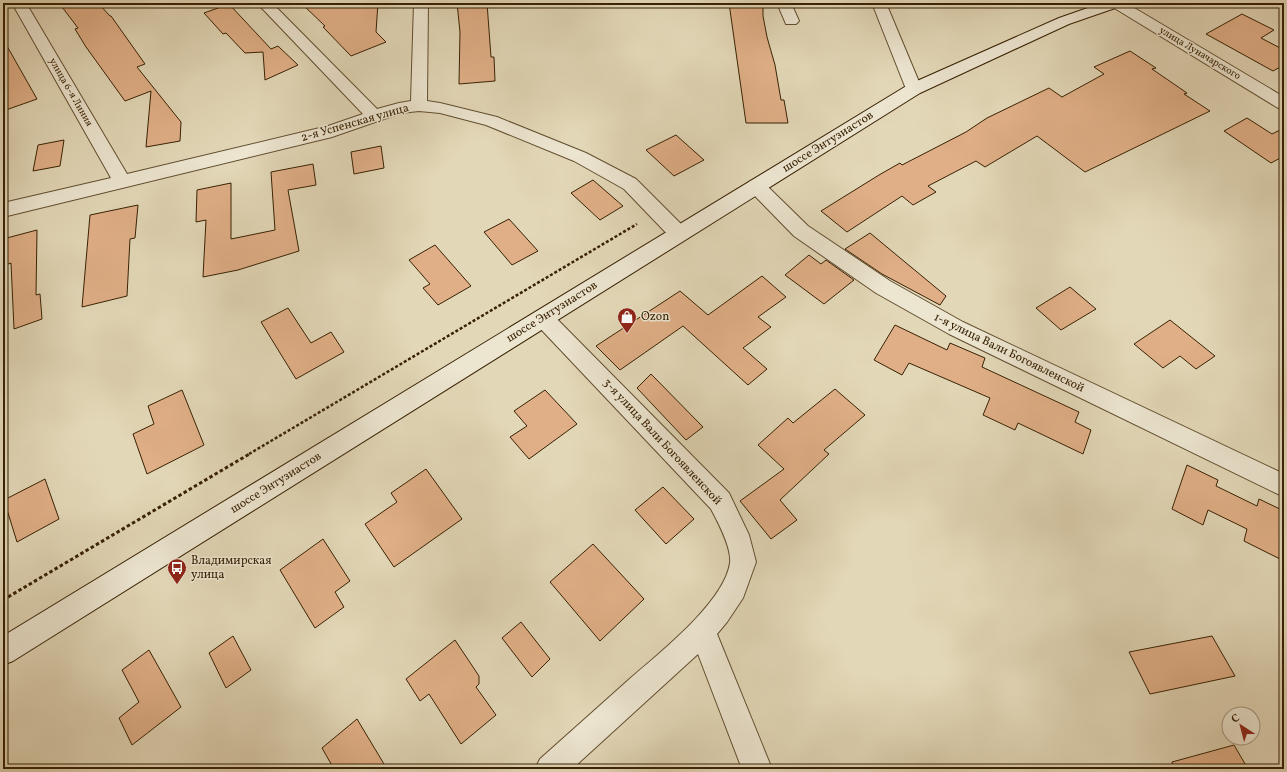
<svg xmlns="http://www.w3.org/2000/svg" width="1287" height="772" viewBox="0 0 1287 772" font-family="Vollkorn,serif">
  <style>
    .building { fill: #e0af87; stroke: #372103 }
    .lines { fill: none; stroke-linecap: round; stroke-linejoin: round }
    .street-casing { stroke: #624e30; stroke-width: 2 }
    .secondary-casing { stroke: #372103; stroke-width: 2 }
    .path-far1 { stroke: #372103; stroke-width: 2.5; stroke-dasharray: 3 2; stroke-linecap: butt }
    .path { stroke: #372103; stroke-width: 3; stroke-dasharray: 3.5 2.5; stroke-linecap: butt }
    .street { fill: #ece5d0; fill-rule: evenodd }
    .secondary { fill: #ece5d0; fill-rule: evenodd }
    .labels { text-anchor: middle; dominant-baseline: central; stroke-width: 3; stroke-linejoin: round; paint-order: stroke }
    .far-street-label { font-size: 10px; fill: #372103; stroke: #ece5d0 }
    .street-label { font-size: 12px; fill: #372103; stroke: #ece5d0 }
    .poi-label { font-size: 12px; fill: #372103; stroke: #ece5d0; text-anchor: start }
  </style>
  <rect width="100%" height="100%" fill="#e2d7b7"/>
  <filter id="stains"><feTurbulence type="fractalNoise" baseFrequency=".005" numOctaves="4"/><feColorMatrix values="0 0 0 0 .2 0 0 0 0 .09 0 0 0 0 .02 0 0 0 .5 -.17"/></filter>
  <radialGradient id="worn" r=".72"><stop offset=".6" stop-color="#630" stop-opacity="0"/><stop offset="1" stop-color="#630" stop-opacity=".3"/></radialGradient>
  <!-- building -->
  <g class="building">
    <polygon points="59,3 98,3 110,16 111,16 145,64 137,67 181,122 180,141 146,147 151,91 125,101 86,47 75,29 78,28"/>
    <polygon points="301,3 378,3 376,32 386,42 351,56 323,27 325,26"/>
    <polygon points="457,3 487,3 491,57 494,57 495,81 459,84 460,32"/>
    <polygon points="729,3 763,3 763,16 767,37 775,65 781,100 784,100 788,123 746,123"/>
    <polygon points="229,4 271,49 278,46 298,65 265,80 263,52 245,53 226,33 223,34 204,13"/>
    <polygon points="1242,14 1274,30 1261,38 1284,50 1284,65 1273,71 1206,34"/>
    <polygon points="3,39 37,99 3,111"/>
    <polygon points="1130,51 1156,68 1152,69 1187,93 1184,94 1210,111 1085,172 1037,136 985,167 976,161 928,186 936,192 913,205 902,196 847,232 821,211 879,175 900,163 902,165 966,132 987,118 1049,88 1062,97 1104,74 1094,67"/>
    <polygon points="1247,118 1272,134 1284,128 1284,156 1271,163 1224,131"/>
    <polygon points="676,135 704,160 674,176 646,150"/>
    <polygon points="64,140 60,166 33,171 38,145"/>
    <polygon points="381,146 384,168 354,174 351,152"/>
    <polygon points="313,164 316,185 288,190 299,251 238,270 203,277 206,220 196,222 197,190 231,183 231,239 275,230 271,172"/>
    <polygon points="593,180 623,206 600,220 571,193"/>
    <polygon points="138,205 135,238 130,239 127,296 82,307 90,215"/>
    <polygon points="509,219 538,251 512,265 484,232"/>
    <polygon points="37,230 36,295 40,294 42,319 14,329 11,263 3,266 3,239"/>
    <polygon points="870,233 946,296 940,305 882,274 845,249"/>
    <polygon points="435,245 471,286 438,305 423,288 430,284 409,260"/>
    <polygon points="809,255 821,264 826,260 854,280 824,304 785,275"/>
    <polygon points="762,276 786,297 758,317 771,327 743,348 767,369 748,385 683,326 620,370 596,346 680,291 708,315"/>
    <polygon points="1070,287 1096,309 1061,330 1036,308"/>
    <polygon points="288,308 311,343 331,332 344,352 296,379 261,322"/>
    <polygon points="1170,320 1215,356 1196,369 1180,356 1163,368 1134,344"/>
    <polygon points="895,325 947,350 950,343 985,358 982,367 1079,412 1075,422 1091,430 1083,454 1018,423 1015,430 983,415 990,398 909,363 902,375 874,360"/>
    <polygon points="651,374 703,427 686,440 637,388"/>
    <polygon points="835,389 865,415 824,450 829,454 780,500 797,520 771,539 740,501 784,469 758,445 788,418 793,423"/>
    <polygon points="182,390 204,445 147,474 133,434 154,424 148,406"/>
    <polygon points="545,390 577,424 529,459 510,437 527,426 514,411"/>
    <polygon points="1187,465 1218,480 1216,486 1257,506 1259,499 1284,511 1284,561 1244,541 1247,529 1208,510 1203,525 1172,509"/>
    <polygon points="426,469 462,519 394,567 365,524 397,502 391,493"/>
    <polygon points="45,479 59,519 17,542 4,500"/>
    <polygon points="663,487 694,519 666,544 635,510"/>
    <polygon points="323,539 350,581 335,592 344,607 315,628 280,570"/>
    <polygon points="593,544 644,599 600,641 550,582"/>
    <polygon points="521,622 550,659 532,677 502,638"/>
    <polygon points="233,636 251,670 226,688 209,653"/>
    <polygon points="1212,636 1235,676 1150,694 1129,652"/>
    <polygon points="455,640 479,676 479,684 476,687 496,715 461,744 429,694 420,701 406,679"/>
    <polygon points="149,650 181,707 132,745 119,718 139,702 122,670"/>
    <polygon points="357,719 387,769 334,769 322,748"/>
    <polygon points="1234,745 1248,769 1173,769 1172,762"/>
  </g>
  <g class="lines">
    <!-- street casing -->
    <g class="street-casing">
      <g id="street">
        <polygon points="12,3 26,3 127,174 328,126 363,114 257,3 272,3 377,109 399,103 411,101 414,3 428,3 427,101 440,103 497,117 586,153 636,179 686,229 689,234 686,239 679,241 672,239 624,189 574,161 486,125 440,113 419,111 401,113 332,137 3,217 3,203 111,178"/>
        <polygon points="777,3 791,3 799,21 796,24 786,24"/>
        <polygon points="872,3 886,3 922,89 920,93 914,94 908,93 906,89"/>
        <polygon points="1109,3 1126,3 1284,97 1284,109 1278,108 1111,6"/>
        <polygon points="756,180 762,181 808,226 890,281 963,322 1284,474 1284,497 949,334 876,293 794,236 750,191 747,186 750,181"/>
        <path d="M543 310 550 312 729 493 749 535 756 562 743 598 727 622 717 634 772 769H742L698 654 572 769H535L540 759C568 734 596 709 624 684 654 657 724 604 730 563 732 548 718 522 711 509L536 324 533 318 536 312Z"/>
      </g>
    </g>
    <!-- secondary casing -->
    <g class="secondary-casing">
      <polygon id="secondary" points="1102,3 1123,3 1121,6 1069,24 920,93 13,661 3,665 3,636 908,85 1059,18"/>
    </g>
    <!-- path-far1 -->
    <polyline class="path-far1" points="249,454 637,224"/>
    <!-- path -->
    <polyline class="path" points="3,600 251,453"/>
    <!-- street -->
    <use href="#street" class="street"/>
    <!-- secondary -->
    <use href="#secondary" class="secondary"/>
  </g>
  <!-- icons -->
  <defs>
    <g id="shop-pin" transform="scale(1)"><path d="M0 17L-7.5 6A9.5 9.5 0 1 1 7.5 6Z" fill="#8f2418" stroke="#ece5d0"/><path d="M-5-2.5h2.3a2.7 3.5 0 0 1 5.4 0H5L5.5 6h-11ZM-1.5-2.5h3a1.5 2.3 0 0 0-3 0Z" fill="#fff"/></g>
    <g id="bus-pin" transform="scale(1)"><path d="M0 17L-7.5 6A9.5 9.5 0 1 1 7.5 6Z" fill="#8f2418" stroke="#ece5d0"/><path d="M-5-6H5V4H4V6H2V4H-2V6H-4V4H-5ZM-3.5-4V0h7V-4ZM-3.5 1.2v1.5H-2V1.2ZM2 1.2v1.5H3.5V1.2Z" fill="#fff"/></g>
  </defs>
  <g fill-rule="evenodd">
    <use href="#shop-pin" x="627" y="317"/>
    <use href="#bus-pin" x="177" y="568"/>
  </g>
  <g class="labels">
    <!-- far-street labels -->
    <g class="far-street-label">
      <text transform="translate(1200 53) rotate(31)">улица Луначарского</text>
      <text transform="translate(71 92) rotate(60)">улица 6-я Линия</text>
    </g>
    <!-- street labels -->
    <g class="street-label">
      <text transform="translate(355 123) rotate(-16)">2-я Успенская улица</text>
      <text transform="translate(828 142) rotate(-32)">шоссе Энтузиастов</text>
      <text transform="translate(552 312) rotate(-32)">шоссе Энтузиастов</text>
      <text transform="translate(1009 353) rotate(26)">1-я улица Вали Богоявленской</text>
      <text transform="translate(662 442) rotate(47)">3-я улица Вали Богоявленской</text>
      <text transform="translate(276 483) rotate(-32)">шоссе Энтузиастов</text>
    </g>
    <!-- poi labels -->
    <g class="poi-label">
      <text x="641" y="317">Ozon</text>
      <text x="191" y="561">Владимирская<tspan x="191" dy="14">улица</tspan></text>
    </g>
  </g>
  <!-- margin -->
  <rect width="1287" height="772" fill="none" stroke="#e2d7b7" stroke-width="16"/>
  <rect x="4" y="4" width="1279" height="764" fill="none" stroke="#372103" stroke-width="2"/>
  <rect x="8" y="8" width="1271" height="756" fill="none" stroke="#372103"/>
  <!-- north arrow -->
  <g transform="translate(1241 726) rotate(324)"><circle r="19" fill="#ece5d0" stroke="#a4977e"/>
  <path d="M0-3L7 15L0 10L-7 15Z" fill="#8f2418"/>
  <text y="-6" font-size="11" font-weight="bold" text-anchor="middle" fill="#372103">С</text>
  </g>
  <rect width="100%" height="100%" filter="url(#stains)"/>
  <rect width="100%" height="100%" fill="url(#worn)"/>
</svg>
